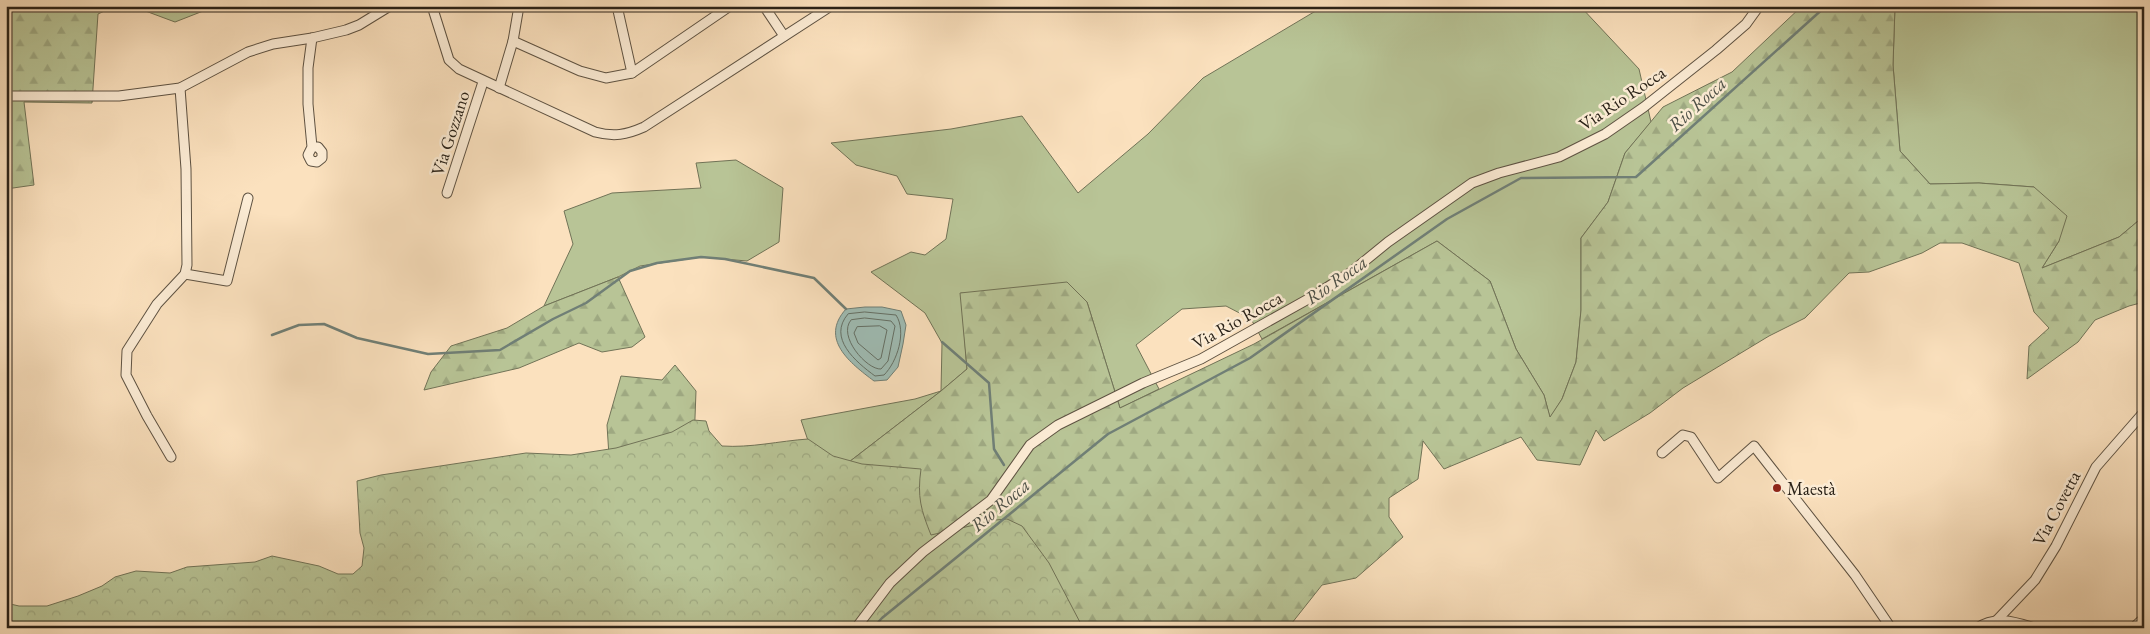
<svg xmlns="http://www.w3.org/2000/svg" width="2150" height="634" viewBox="0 0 2150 634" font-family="'EB Garamond',serif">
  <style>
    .green { fill: #b8c496; stroke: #717357 }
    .forest { fill: url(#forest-firs); stroke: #717357 }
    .park { fill: url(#park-crowns); stroke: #717357 }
    .water { fill: #9fbdb5; stroke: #707f76 }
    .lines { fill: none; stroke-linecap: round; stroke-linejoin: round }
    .shore { stroke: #647066; stroke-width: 1 }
    .stream { stroke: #707f76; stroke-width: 2.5 }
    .minor-casing { stroke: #5e5242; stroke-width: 11 }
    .minor { stroke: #fcecd5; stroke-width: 9 }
    .poi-dot { fill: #8f2418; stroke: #fcecd5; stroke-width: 2 }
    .labels { text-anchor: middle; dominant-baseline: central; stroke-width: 5; stroke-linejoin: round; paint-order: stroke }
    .street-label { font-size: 18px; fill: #2a2218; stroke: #fcecd5 }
    .poi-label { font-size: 18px; fill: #2a2218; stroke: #fcecd5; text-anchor: start }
    .water-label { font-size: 19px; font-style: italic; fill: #4d5047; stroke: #fcecd5 }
  </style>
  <defs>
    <pattern id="forest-firs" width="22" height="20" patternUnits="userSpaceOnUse" patternTransform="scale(1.25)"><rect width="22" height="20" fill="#b8c496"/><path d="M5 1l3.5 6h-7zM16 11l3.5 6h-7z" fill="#9ea881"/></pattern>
    <pattern id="park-crowns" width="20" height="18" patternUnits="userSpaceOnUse" patternTransform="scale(1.25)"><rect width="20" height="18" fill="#b8c496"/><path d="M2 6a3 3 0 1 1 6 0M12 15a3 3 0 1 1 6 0" fill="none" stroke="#9ea881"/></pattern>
  </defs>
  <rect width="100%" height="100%" fill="#fbe1be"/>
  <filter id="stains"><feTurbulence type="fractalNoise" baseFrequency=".004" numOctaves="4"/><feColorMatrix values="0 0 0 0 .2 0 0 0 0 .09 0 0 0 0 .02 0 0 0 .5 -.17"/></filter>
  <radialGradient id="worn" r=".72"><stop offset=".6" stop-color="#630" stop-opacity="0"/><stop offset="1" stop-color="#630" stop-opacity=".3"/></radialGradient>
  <!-- green -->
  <g class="green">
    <polygon points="132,6 216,6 175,22"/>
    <polygon points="1324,6 1580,6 1639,69 1651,122 1625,153 1608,202 1581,238 1581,310 1576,362 1562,399 1550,418 1544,395 1516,349 1490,281 1437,241 1262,339 1251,319 1226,306 1182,309 1136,345 1159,389 1120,408 1087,302 961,293 967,369 941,391 814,489 817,467 801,420 915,399 941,391 942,343 925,313 871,272 911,252 925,255 946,239 953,199 907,194 897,176 856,165 831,143 951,129 1022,116 1078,193 1148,134 1203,78"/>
    <polygon points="1895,6 2144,6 2144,216 2119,237 2042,268 2059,241 2034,187 1979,183 1930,184 1900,151 1893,65"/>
    <polygon points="736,160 783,188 779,242 747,261 701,257 640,266 618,277 544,306 573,244 564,211 612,193 701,188 696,163"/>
  </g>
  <!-- forest -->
  <g class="forest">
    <polygon points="6,6 115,6 98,14 92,103 24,102 34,185 6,189"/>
    <polygon points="1802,6 1895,6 1893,65 1900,151 1930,184 1979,183 2034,187 2067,216 2059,241 2042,268 2119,237 2144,216 2144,302 2129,306 2095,320 2078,342 2027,379 2029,346 2049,328 2034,312 2019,263 1962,243 1940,243 1922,253 1869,272 1849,273 1805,318 1769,336 1683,388 1650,413 1604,441 1596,430 1580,465 1537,460 1521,437 1444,469 1423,441 1418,479 1389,498 1389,517 1403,537 1356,578 1322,585 1288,628 705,628 609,456 607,425 621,376 662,380 675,365 696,391 694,444 814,489 941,391 967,369 960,293 1067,282 1087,302 1120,408 1254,344 1437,241 1490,281 1516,349 1544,395 1550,417 1562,399 1576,362 1581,310 1581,238 1608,202 1625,153 1663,107 1732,72"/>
    <polygon points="618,277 645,337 632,347 602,352 579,343 519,368 424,390 431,372 451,346 507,328 544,306"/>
  </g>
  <!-- park -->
  <path class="park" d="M693 420 706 421 709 431 722 446C751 448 779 441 808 439L833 456 862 464 921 469C917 497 921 510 931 535L996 520 1007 519 1022 526 1049 563 1083 628H6V603L19 606H47L78 596 102 586 115 577 136 571 170 573 187 567 255 562 272 556 319 566 338 574H353L362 566 364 548 360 533 357 481 381 475 526 453 571 455 616 448 672 432Z"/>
  <!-- water -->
  <path class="water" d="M865 307H882L901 311 906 325 903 344 898 367 887 380 874 381C850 363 819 339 846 309Z"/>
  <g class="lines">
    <!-- shore -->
    <g class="shore">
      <path d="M865 312 896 315C907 332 897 362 884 375L875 376C856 362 827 338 848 314Z"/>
      <path d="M865 318 891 321 895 326 888 361 881 369C867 370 837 336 851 320Z"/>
      <polygon points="880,326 887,330 881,358 878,360 858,343 854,333 857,327"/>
    </g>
    <!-- stream -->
    <g class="stream">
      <polyline points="272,335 299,325 324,324 357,338 428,354 500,350 553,319 586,303 630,271 657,263 701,257 725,259 814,278 846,309"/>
      <polyline points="942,342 989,383 994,449 1004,465"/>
      <polyline points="873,628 882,618 1108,434 1250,358 1447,219 1521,178 1636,177 1826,6"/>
    </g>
    <!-- minor casing -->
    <g class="minor-casing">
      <g id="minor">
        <path d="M432 6 449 60 459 69 595 132C614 137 626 135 644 127L831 6"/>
        <polyline points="617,6 632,73"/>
        <polyline points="764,6 784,36"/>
        <polyline points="312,38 308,68 308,104 312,147 308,155 311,161 317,162 322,158 322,152 318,147 312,147"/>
        <polyline points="513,41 580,71 606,78 632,73 730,6"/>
        <polyline points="499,88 513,41 519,6"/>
        <polyline points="6,96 119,96 180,88 248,52 273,44 312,38 346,30 359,25 390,6"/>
        <polyline points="447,193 483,82"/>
        <polyline points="185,274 227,281 248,198"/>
        <polyline points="1662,453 1683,435 1691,437 1718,478 1754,446 1855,575 1891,628"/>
        <polyline points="171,457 147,416 126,375 127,351 157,304 185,274 187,265 186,169 180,88"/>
        <polyline points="1997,620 2035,580 2056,546 2096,467 2144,412"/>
        <polyline points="856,628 890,583 923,552 991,500 1030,445 1058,425 1143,383 1201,359 1310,298 1350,273 1388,242 1472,183 1499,173 1559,157 1605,134 1644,107 1716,50 1746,24 1759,6"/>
        <path d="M1977 628C1996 615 2015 622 2035 628"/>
        <polyline points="2133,628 2144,618"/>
      </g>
    </g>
    <!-- minor -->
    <use href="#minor" class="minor"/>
  </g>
  <!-- markers -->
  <circle class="poi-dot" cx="1777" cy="488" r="5"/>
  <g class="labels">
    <!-- street labels -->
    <g class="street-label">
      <text transform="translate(1622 98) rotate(-34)">Via Rio Rocca</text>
      <text transform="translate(450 133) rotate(-72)">Via Gozzano</text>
      <text transform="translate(1237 320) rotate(-29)">Via Rio Rocca</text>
      <text transform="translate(2056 508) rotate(-62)">Via Covetta</text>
    </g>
    <!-- poi labels -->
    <g class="poi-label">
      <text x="1787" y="488">Maestà</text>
    </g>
    <!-- water labels -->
    <g class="water-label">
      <text transform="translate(1697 104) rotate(-42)">Rio Rocca</text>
      <text transform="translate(1336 280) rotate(-35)">Rio Rocca</text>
      <text transform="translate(1000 505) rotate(-40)">Rio Rocca</text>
    </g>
  </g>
  <!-- margin -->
  <rect width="2150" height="634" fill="none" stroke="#fbe1be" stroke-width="25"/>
  <rect x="8" y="8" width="2135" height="619" fill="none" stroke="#2a2218" stroke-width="2.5"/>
  <rect x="12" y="12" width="2125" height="609" fill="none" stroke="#2a2218"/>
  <rect width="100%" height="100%" filter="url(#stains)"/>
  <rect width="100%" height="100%" fill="url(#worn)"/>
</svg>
